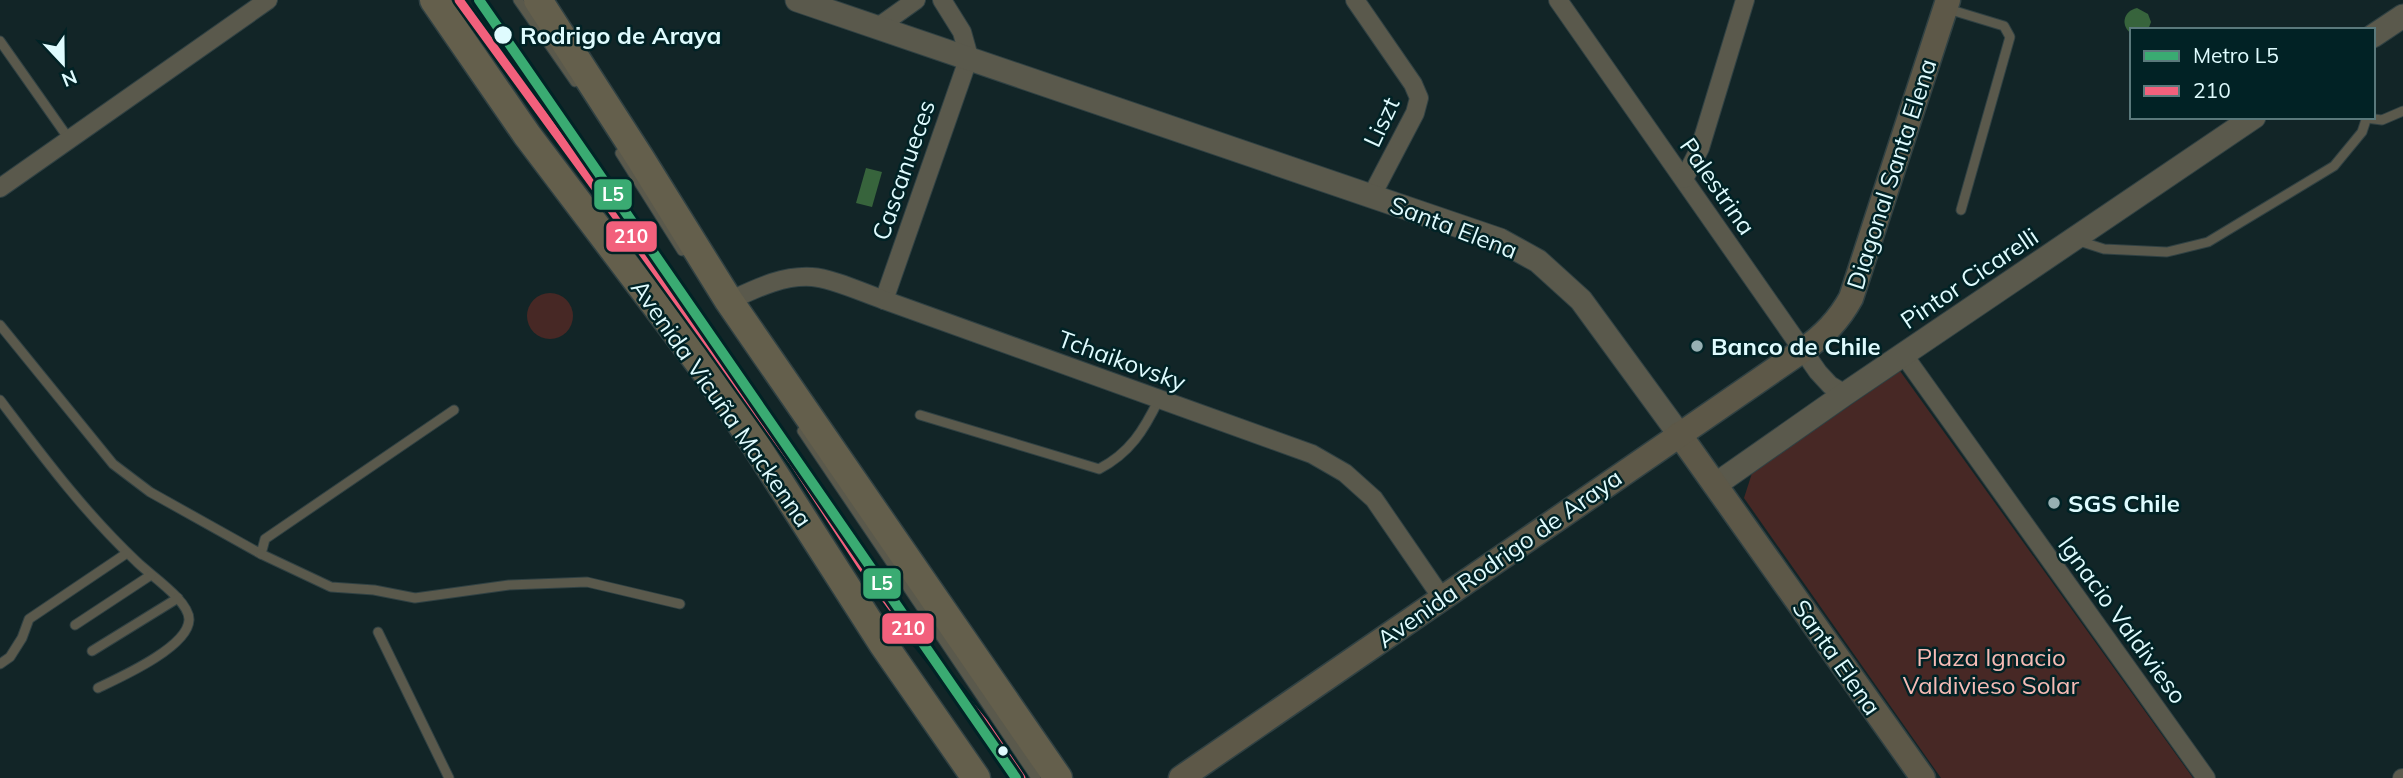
<svg xmlns="http://www.w3.org/2000/svg" width="2403" height="778" viewBox="0 0 2403 778" font-family="Mulish,sans-serif">
  <style>
    .green { fill: #472825 }
    .water { fill: #37643c }
    .lines { fill: none; stroke-linecap: round; stroke-linejoin: round }
    .service-casing { stroke: #304143; stroke-width: 11 }
    .minor-casing { stroke: #304143; stroke-width: 20 }
    .tertiary-casing { stroke: #304143; stroke-width: 25 }
    .secondary-casing { stroke: #304143; stroke-width: 27 }
    .primary-casing { stroke: #304143; stroke-width: 31 }
    .service { stroke: #5a594c; stroke-width: 9 }
    .minor { stroke: #5a594c; stroke-width: 18 }
    .tertiary { stroke: #5a594c; stroke-width: 23 }
    .secondary { stroke: #5d5848; stroke-width: 24 }
    .primary { stroke: #645f4c; stroke-width: 28 }
    .bus-1-casing { stroke: #012225; stroke-width: 14 }
    .bus-1 { stroke: #f2607c; stroke-width: 9 }
    .metro-1-casing { stroke: #012225; stroke-width: 16 }
    .metro-1 { stroke: #3aab72; stroke-width: 10 }
    .stop-dot { fill: #dffbfe; stroke: #012225; stroke-width: 2.5 }
    .poi-dot { fill: #97b0b3; stroke: #012225; stroke-width: 2.5 }
    .labels { text-anchor: middle; dominant-baseline: central; stroke-width: 5; stroke-linejoin: round; paint-order: stroke }
    .stop-label { font-size: 24px; font-weight: bold; fill: #dffbfe; stroke: #012225; text-anchor: start }
    .street-label { font-size: 24px; fill: #dffbfe; stroke: #012225 }
    .poi-label { font-size: 24px; font-weight: bold; fill: #dffbfe; stroke: #012225; text-anchor: start }
    .park-label { font-size: 24px; fill: #f6bbb5; stroke: #012225 }
    .line-badge { stroke: #012225; stroke-width: 2.5 }
    .badge-label { font-size: 19px; text-anchor: middle; font-weight: bold; fill: #fff }
  </style>
  <rect width="100%" height="100%" fill="#122527"/>
  <!-- green -->
  <g class="green">
    <circle cx="550" cy="316" r="23"/>
    <polygon points="1900,371 2193,778 1941,778 1744,498 1752,473"/>
  </g>
  <!-- water -->
  <g class="water">
    <path d="M2137 8 2148 14 2151 22 2148 30H2132V34C2120 26 2123 11 2137 8Z"/>
    <polygon points="866,168 882,172 872,207 856,203"/>
  </g>
  <g class="lines">
    <!-- service casing -->
    <g class="service-casing">
      <g id="service">
        <polyline points="459,0 711,346 795,464 862,566 910,631 983,722 1021,778"/>
        <polyline points="518,0 575,82"/>
        <polyline points="1948,9 2004,26 2010,37 1961,210"/>
        <polyline points="0,41 69,139"/>
        <polyline points="2366,118 2382,120 2403,111"/>
        <polyline points="620,153 682,251"/>
        <polyline points="2076,240 2104,249 2167,252 2208,242 2334,166 2362,132 2367,117"/>
        <polyline points="0,325 113,464 150,492 261,554 265,539 454,410"/>
        <path d="M0 400C44 458 84 512 137 562 150 575 190 601 189 620 188 647 121 677 98 688"/>
        <path d="M920 415 1099 469C1130 453 1144 430 1159 399"/>
        <polyline points="802,431 1036,778"/>
        <polyline points="261,554 331,587 374,590 415,598 509,585 587,582 680,604"/>
        <polyline points="75,625 151,575"/>
        <polyline points="378,632 449,778"/>
        <polyline points="92,651 178,598"/>
        <polyline points="0,664 10,657 22,638 29,619 127,553"/>
      </g>
    </g>
    <!-- minor casing -->
    <g class="minor-casing">
      <g id="minor">
        <polyline points="1355,0 1413,84 1419,98 1415,113 1372,195"/>
        <polyline points="1558,0 1818,372 1830,385 1845,394"/>
        <polyline points="878,27 916,0"/>
        <polyline points="1684,179 1700,148 1745,0"/>
        <polyline points="0,188 268,0"/>
        <polyline points="884,300 969,57 962,32 942,0"/>
        <path d="M729 301C755 289 782 275 812 277 831 278 864 293 884 300L1312 454 1345 473 1374 499 1442 598"/>
        <polyline points="1903,354 2206,778"/>
        <polyline points="2402,778 2403,778"/>
      </g>
    </g>
    <!-- tertiary casing -->
    <g class="tertiary-casing">
      <g id="tertiary">
        <polyline points="797,0 1500,240 1538,261 1581,300 1679,434"/>
        <polyline points="2373,36 2403,16"/>
        <polyline points="1715,485 1845,394 2254,117"/>
      </g>
    </g>
    <!-- secondary casing -->
    <g class="secondary-casing">
      <g id="secondary">
        <polyline points="1679,434 1923,778"/>
        <path d="M1181 778 1803 350C1824 336 1839 320 1851 298L1948 0"/>
      </g>
    </g>
    <!-- primary casing -->
    <g class="primary-casing">
      <g id="primary">
        <polyline points="434,0 527,135 707,373 755,444 883,644 976,778"/>
        <polyline points="538,0 640,158 729,301 1058,778"/>
      </g>
    </g>
    <!-- service -->
    <use href="#service" class="service"/>
    <!-- minor -->
    <use href="#minor" class="minor"/>
    <!-- tertiary -->
    <use href="#tertiary" class="tertiary"/>
    <!-- secondary -->
    <use href="#secondary" class="secondary"/>
    <!-- primary -->
    <use href="#primary" class="primary"/>
    <!-- bus-1 casing -->
    <g class="bus-1-casing">
      <polyline id="bus-1" points="459,0 711,346 795,464 862,566 910,631 983,722 1021,778"/>
    </g>
    <!-- bus-1 -->
    <use href="#bus-1" class="bus-1"/>
    <!-- metro-1 casing -->
    <g class="metro-1-casing">
      <polyline id="metro-1" points="479,0 1016,778"/>
    </g>
    <!-- metro-1 -->
    <use href="#metro-1" class="metro-1"/>
  </g>
  <!-- markers -->
  <g class="stop-dot">
    <circle cx="503" cy="35" r="10"/>
    <circle cx="1003" cy="751" r="6"/>
  </g>
  <g class="poi-dot">
    <circle cx="1697" cy="346" r="7"/>
    <circle cx="2054" cy="503" r="7"/>
  </g>
  <g class="labels">
    <!-- stop labels -->
    <g class="stop-label">
      <text x="520" y="35">Rodrigo de Araya</text>
    </g>
    <!-- street labels -->
    <g class="street-label">
      <text transform="translate(1381 122) rotate(-65)">Liszt</text>
      <text transform="translate(903 170) rotate(-71)">Cascanueces</text>
      <text transform="translate(1891 174) rotate(-72)">Diagonal Santa Elena</text>
      <text transform="translate(1718 186) rotate(55)">Palestrina</text>
      <text transform="translate(1454 227) rotate(21)">Santa Elena</text>
      <text transform="translate(1969 278) rotate(-34)">Pintor Cicarelli</text>
      <text transform="translate(1122 360) rotate(20)">Tchaikovsky</text>
      <text transform="translate(722 403) rotate(55)">Avenida Vicuña Mackenna</text>
      <text transform="translate(1499 558) rotate(-35)">Avenida Rodrigo de Araya</text>
      <text transform="translate(2123 620) rotate(54)">Ignacio Valdivieso</text>
      <text transform="translate(1837 657) rotate(55)">Santa Elena</text>
    </g>
    <!-- poi labels -->
    <g class="poi-label">
      <text x="1711" y="346">Banco de Chile</text>
      <text x="2068" y="503">SGS Chile</text>
    </g>
    <!-- park labels -->
    <g class="park-label">
      <text x="1991" y="657">Plaza Ignacio<tspan x="1991" dy="28">Valdivieso Solar</tspan></text>
    </g>
  </g>
  <g class="line-badge">
    <rect x="593" y="178" width="40" height="33" rx="7" fill="#3aab72"/>
    <rect x="605" y="220" width="53" height="33" rx="7" fill="#f2607c"/>
    <rect x="862" y="567" width="40" height="33" rx="7" fill="#3aab72"/>
    <rect x="881" y="612" width="54" height="33" rx="7" fill="#f2607c"/>
  </g>
  <g class="badge-label">
    <text x="613" y="201">L5</text>
    <text x="631" y="243">210</text>
    <text x="882" y="590">L5</text>
    <text x="908" y="635">210</text>
  </g>
  <!-- legend -->
  <rect x="2130" y="28" width="245" height="91" fill="#012225" stroke="#5a797c" stroke-width="2"/>
  <rect x="2144" y="51" width="35" height="10" fill="#3aab72" stroke="#5a797c" stroke-width="2"/>
  <text x="2193" y="63" font-size="21" fill="#dffbfe">Metro L5</text>
  <rect x="2144" y="86" width="35" height="10" fill="#f2607c" stroke="#5a797c" stroke-width="2"/>
  <text x="2193" y="98" font-size="21" fill="#dffbfe">210</text>
  <!-- north arrow -->
  <g transform="translate(63 63) rotate(158)" stroke="#012225" stroke-width="5" paint-order="stroke">
  <path d="M0-5L12 26L0 18L-12 26Z" fill="#dffbfe"/>
  <text y="-10" font-size="19" font-weight="bold" text-anchor="middle" fill="#dffbfe">N</text>
  </g>
</svg>
